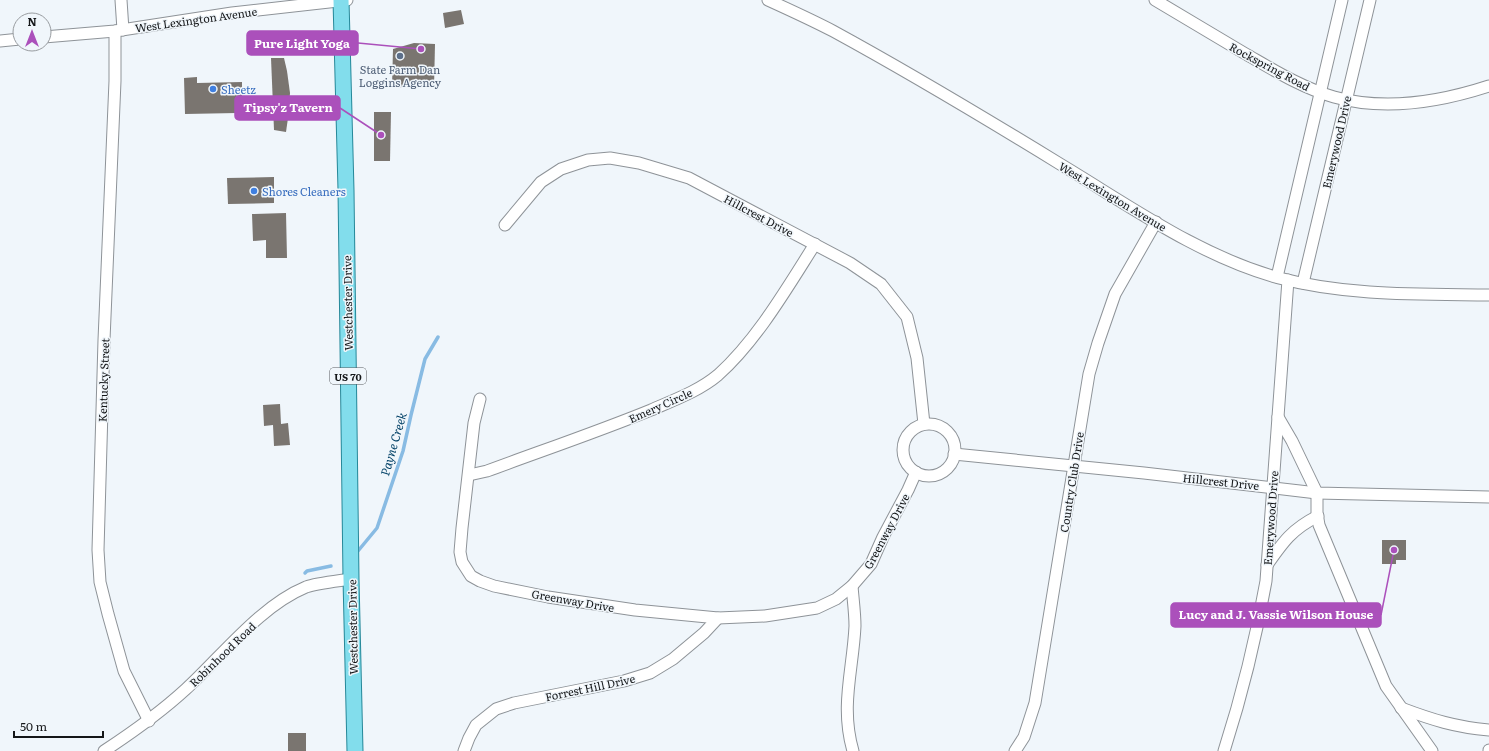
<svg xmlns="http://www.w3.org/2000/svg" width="1489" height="751" viewBox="0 0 1489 751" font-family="Literata,serif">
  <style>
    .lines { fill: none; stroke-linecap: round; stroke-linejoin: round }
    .stream { stroke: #88bbe3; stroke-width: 3.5 }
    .building { fill: #7a7570 }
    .minor-casing { stroke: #8e9398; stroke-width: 13 }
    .major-casing { stroke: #268899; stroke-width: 17 }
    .minor { stroke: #fff; stroke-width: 11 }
    .major { stroke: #82ddec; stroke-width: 15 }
    .service-dot { fill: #5c6f8a; stroke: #f0f6fb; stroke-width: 1.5 }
    .shop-dot { fill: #3f7fe0; stroke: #f0f6fb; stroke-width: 1.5 }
    .labels { text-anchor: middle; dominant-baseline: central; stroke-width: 3; stroke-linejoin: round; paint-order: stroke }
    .shield { fill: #f0f6fb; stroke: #56595c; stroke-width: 1 }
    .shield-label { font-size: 10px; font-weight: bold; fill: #141618 }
    .street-label { font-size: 11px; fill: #141618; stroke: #f0f6fb }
    .service-label { font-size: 11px; fill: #4e5e75; stroke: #f0f6fb }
    .shop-label { font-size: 11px; fill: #366cbe; stroke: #f0f6fb; text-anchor: start }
    .water-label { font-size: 12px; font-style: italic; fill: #004066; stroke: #f0f6fb }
    .leader { fill: none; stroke: #ab50bb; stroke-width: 1.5 }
    .callout-dot { fill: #ab50bb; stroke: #f0f6fb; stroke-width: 1.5 }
    .callout { fill: #ab50bb; stroke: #ab50bb; stroke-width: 1.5 }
    .callout-label { font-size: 12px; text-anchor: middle; font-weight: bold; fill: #fff }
  </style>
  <rect width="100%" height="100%" fill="#f0f6fb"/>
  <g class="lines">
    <!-- stream -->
    <g class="stream">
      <polyline points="358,551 377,528 403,451 411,415 425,359 438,337"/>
      <polyline points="305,573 307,571 331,566"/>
    </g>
  </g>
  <!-- building -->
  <g class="building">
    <polygon points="461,10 464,24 445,28 443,13"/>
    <polygon points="414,43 435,44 434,88 392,87 393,49"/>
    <polygon points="271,58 284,58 287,71 290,93 288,118 286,132 274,130"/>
    <polygon points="197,77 197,83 242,82 242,96 237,96 237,113 185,114 184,78"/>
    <polygon points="374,112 391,112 390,161 374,161"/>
    <polygon points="274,177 274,203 228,204 227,178"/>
    <polygon points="286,213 287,258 266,258 266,240 253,241 252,214"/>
    <polygon points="280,404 281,424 288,423 290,445 274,446 273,425 264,426 263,405"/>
    <polygon points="1382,540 1406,540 1406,560 1396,560 1396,564 1382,564"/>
    <rect x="288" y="733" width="18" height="18"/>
  </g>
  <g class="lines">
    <!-- minor casing -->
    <g class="minor-casing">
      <g id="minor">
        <polyline points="121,0 123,30"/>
        <path d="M768 0C790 10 812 20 833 31 910 73 985 118 1060 164 1130 206 1199 256 1279 278 1347 296 1419 294 1489 295"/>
        <path d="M1155 0C1185 18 1214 35 1244 53 1272 69 1302 88 1334 97 1384 111 1440 102 1489 86"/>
        <polyline points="115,31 115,81 104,340 98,550 100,582 108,614 124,671 149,721"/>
        <polyline points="44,37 115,31 232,13 347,0"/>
        <polyline points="0,41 20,39"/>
        <polyline points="505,225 541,182 561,169 588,160 610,158 639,163 689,178 850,263 881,284 907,317 917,358 924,424"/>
        <polyline points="1277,277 1342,0"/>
        <polyline points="1303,283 1370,0"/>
        <polyline points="480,399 474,423 462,528 460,552 462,562 471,576 480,581 494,586 548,597 635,610 718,618 765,616 817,608 836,599 852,586 871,564 883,537 908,490 916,472"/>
        <polyline points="1278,417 1292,441 1317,493 1317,513 1319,525 1386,686 1432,751"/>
        <circle cx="929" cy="450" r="26"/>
        <polyline points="954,454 1144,473 1317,493 1489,497"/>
        <path d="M469 475 487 471C541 451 597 432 651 410 674 400 699 391 718 375 757 340 787 288 815 244"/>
        <path d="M1267 565C1283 542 1292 529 1318 516"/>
        <path d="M852 586C853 599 855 613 855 626 853 670 840 706 853 751"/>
        <path d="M1401 708C1433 720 1455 727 1489 730"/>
        <path d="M104 751C133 732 161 712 186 689 222 656 260 606 306 587 317 583 338 581 351 579"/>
        <polyline points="464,751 469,738 476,725 496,709 514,703 624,681 650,673 673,659 704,633 718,618"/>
        <polyline points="1015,751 1024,737 1035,703 1089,374 1098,343 1115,294 1156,222"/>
        <path d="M1224 751C1242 695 1256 638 1266 581L1288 280"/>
        <polyline points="1489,751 1489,750"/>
      </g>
    </g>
    <!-- major casing -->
    <g class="major-casing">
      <polyline id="major" points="341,0 346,190 351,579 355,751"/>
    </g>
    <!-- minor -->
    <use href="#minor" class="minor"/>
    <!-- major -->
    <use href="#major" class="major"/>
  </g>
  <!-- markers -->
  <circle class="service-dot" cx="400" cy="56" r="4"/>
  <g class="shop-dot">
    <circle cx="213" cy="89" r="4"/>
    <circle cx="254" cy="191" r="4"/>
  </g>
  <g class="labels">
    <!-- shield labels -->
    <rect class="shield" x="330" y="368" width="36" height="16" rx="3"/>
    <g class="shield-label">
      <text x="348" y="376">US 70</text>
    </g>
    <!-- street labels -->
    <g class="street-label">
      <text transform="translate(196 19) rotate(-8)">West Lexington Avenue</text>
      <text transform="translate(1270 66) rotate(28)">Rockspring Road</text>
      <text transform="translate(1336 142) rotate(-77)">Emerywood Drive</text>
      <text transform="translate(1113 196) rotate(31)">West Lexington Avenue</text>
      <text transform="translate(759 215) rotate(28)">Hillcrest Drive</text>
      <text transform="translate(347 303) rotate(-91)">Westchester Drive</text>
      <text transform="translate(103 380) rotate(-88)">Kentucky Street</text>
      <text transform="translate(660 405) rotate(-24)">Emery Circle</text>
      <text transform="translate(1221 481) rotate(6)">Hillcrest Drive</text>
      <text transform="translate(1071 482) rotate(-81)">Country Club Drive</text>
      <text transform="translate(1270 518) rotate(-86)">Emerywood Drive</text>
      <text transform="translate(886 531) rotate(-62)">Greenway Drive</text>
      <text transform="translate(573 600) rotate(10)">Greenway Drive</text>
      <text transform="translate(352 627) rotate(-91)">Westchester Drive</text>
      <text transform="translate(222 654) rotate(-44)">Robinhood Road</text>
      <text transform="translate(590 687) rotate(-12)">Forrest Hill Drive</text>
    </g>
    <!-- service labels -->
    <g class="service-label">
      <text x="400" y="69">State Farm Dan<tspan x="400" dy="13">Loggins Agency</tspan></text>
    </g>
    <!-- shop labels -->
    <g class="shop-label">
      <text x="221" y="89">Sheetz</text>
      <text x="262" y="191">Shores Cleaners</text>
    </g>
    <!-- water labels -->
    <g class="water-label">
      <text transform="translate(393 444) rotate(-74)">Payne Creek</text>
    </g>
  </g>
  <!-- callouts -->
  <path class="leader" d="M421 49L358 43M381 135L340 108M1394 550L1381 615"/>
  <g class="callout-dot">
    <circle cx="421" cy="49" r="4"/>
    <circle cx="381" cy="135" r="4"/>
    <circle cx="1394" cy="550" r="4"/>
  </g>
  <g class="callout">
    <rect x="247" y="31" width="111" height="24" rx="4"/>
    <rect x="235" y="96" width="105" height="24" rx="4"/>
    <rect x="1171" y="603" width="210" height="24" rx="4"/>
  </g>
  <g class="callout-label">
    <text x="302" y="48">Pure Light Yoga</text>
    <text x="288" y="112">Tipsy'z Tavern</text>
    <text x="1276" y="619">Lucy and J. Vassie Wilson House</text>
  </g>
  <!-- north arrow -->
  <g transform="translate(32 32)"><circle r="19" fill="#f0f6fb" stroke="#989ca0"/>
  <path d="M0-3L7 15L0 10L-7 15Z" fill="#ab50bb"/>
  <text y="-6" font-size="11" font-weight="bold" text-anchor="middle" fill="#141618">N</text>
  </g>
  <!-- scale -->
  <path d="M14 731v6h89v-6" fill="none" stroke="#141618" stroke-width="2"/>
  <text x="20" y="731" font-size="12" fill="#141618" stroke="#f0f6fb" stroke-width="3" paint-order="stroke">50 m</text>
</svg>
